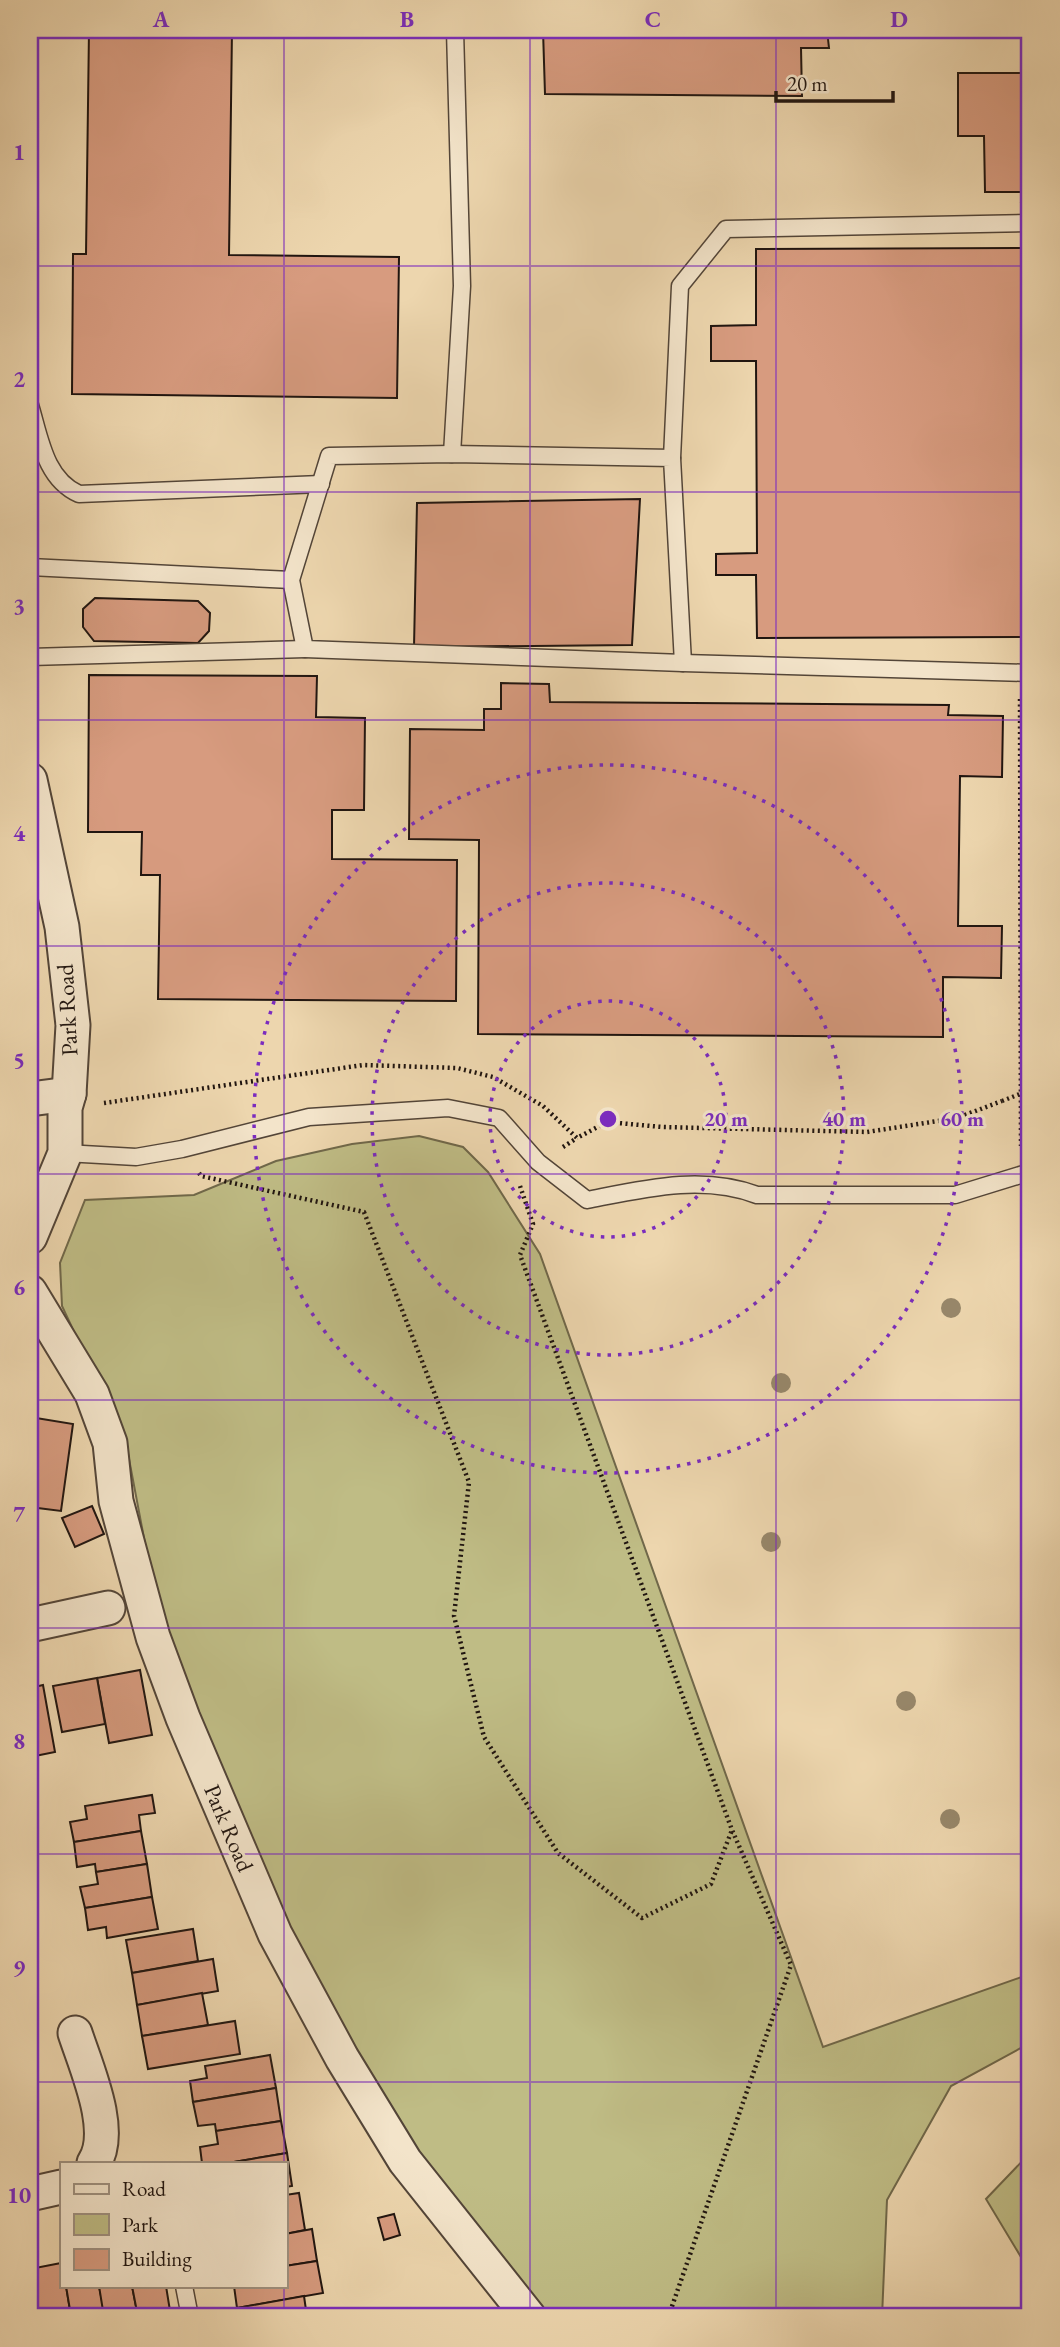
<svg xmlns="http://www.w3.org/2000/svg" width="1060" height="2347" viewBox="0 0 1060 2347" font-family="'EB Garamond',serif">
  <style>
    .green { fill: #bfbc85; stroke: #70684a; stroke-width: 2 }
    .building { fill: #d79b7f; stroke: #201510; stroke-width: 2 }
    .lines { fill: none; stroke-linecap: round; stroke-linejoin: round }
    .service-casing { stroke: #534538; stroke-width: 19 }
    .minor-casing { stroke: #534538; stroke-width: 37 }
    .path { stroke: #201510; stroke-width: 4.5; stroke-dasharray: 2 3.5; stroke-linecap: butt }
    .service { stroke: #f3e4ca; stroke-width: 16 }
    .minor { stroke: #f3e4ca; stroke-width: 33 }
    .path-bridge { stroke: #201510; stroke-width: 4.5; stroke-dasharray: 2 3.5; stroke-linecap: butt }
    .tree { fill: #97876a }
    .grid { fill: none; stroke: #7b2cbf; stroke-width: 2; stroke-opacity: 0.55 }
    .ring { fill: none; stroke: #7b2cbf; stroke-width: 3.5; stroke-dasharray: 3.5 7 }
    .labels { text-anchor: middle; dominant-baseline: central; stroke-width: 6; stroke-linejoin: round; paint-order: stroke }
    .street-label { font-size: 23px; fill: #201510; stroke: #f3e4ca }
    .centre { fill: #7b2cbf; stroke: #f3e4ca; stroke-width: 3.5 }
    .ring-label { font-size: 21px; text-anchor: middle; font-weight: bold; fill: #7b2cbf; stroke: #f3e4ca; stroke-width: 6; stroke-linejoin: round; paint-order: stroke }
    .neatline { fill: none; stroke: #7b2cbf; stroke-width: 2.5 }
    .grid-label { font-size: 23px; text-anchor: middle; font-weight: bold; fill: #7b2cbf }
  </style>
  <rect width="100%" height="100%" fill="#edd6ae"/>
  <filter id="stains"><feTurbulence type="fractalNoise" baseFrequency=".00286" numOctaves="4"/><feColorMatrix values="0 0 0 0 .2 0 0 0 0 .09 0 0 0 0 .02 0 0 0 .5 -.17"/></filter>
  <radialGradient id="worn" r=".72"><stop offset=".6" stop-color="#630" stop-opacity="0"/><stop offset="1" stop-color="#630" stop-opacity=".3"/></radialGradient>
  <!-- green -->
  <g class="green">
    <polygon points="419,1136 463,1147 488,1172 540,1254 823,2047 1030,1974 1030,2043 951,2086 887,2200 882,2317 549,2317 412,2155 270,1901 168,1665 126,1443 62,1306 60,1263 85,1200 194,1195 276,1161 352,1144"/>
    <polygon points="1030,2153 1030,2272 986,2199"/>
  </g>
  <!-- building -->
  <g class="building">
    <polygon points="89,30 232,30 229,255 399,257 397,398 72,394 73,254 86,254"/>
    <polygon points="543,30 827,30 829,48 801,48 802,96 545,94"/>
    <polygon points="958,73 1030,73 1030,202 1021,202 1022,192 985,192 984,136 958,136"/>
    <polygon points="1030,248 1030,637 757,638 756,575 716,575 716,554 757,553 756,361 711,361 711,326 756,325 756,249"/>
    <polygon points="640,499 632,645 414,647 417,503"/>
    <polygon points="95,598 198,601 210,613 209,631 198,643 94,641 83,627 83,609"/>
    <polygon points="89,675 317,676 316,717 365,718 364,810 332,810 332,859 457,860 456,1001 158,999 160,875 141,875 142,832 88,832"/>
    <polygon points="501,683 549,684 550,702 949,705 948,715 1003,716 1002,777 960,776 958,926 1002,926 1001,978 943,977 943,1037 478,1034 479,840 409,839 410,729 484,730 484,709 501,709"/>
    <polygon points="30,1417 73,1424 61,1511 30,1507"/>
    <polygon points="92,1506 104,1534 75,1547 62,1518"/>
    <polygon points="140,1670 152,1735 109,1743 97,1678"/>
    <polygon points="97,1678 105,1724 62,1732 53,1686"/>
    <polygon points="43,1685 55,1752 30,1757 30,1688"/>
    <polygon points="152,1795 155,1813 139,1815 141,1831 74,1842 70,1822 87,1819 85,1806"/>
    <polygon points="141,1831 147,1864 96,1872 95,1864 77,1867 74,1842"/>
    <polygon points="147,1864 152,1897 85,1908 80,1887 98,1884 96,1872"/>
    <polygon points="152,1897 158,1929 107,1938 106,1927 88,1930 85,1908"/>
    <polygon points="193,1929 198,1961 132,1973 126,1940"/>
    <polygon points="213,1959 218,1991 137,2005 132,1973"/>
    <polygon points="202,1993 208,2025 142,2036 137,2005"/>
    <polygon points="235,2021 240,2054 148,2069 142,2036"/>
    <polygon points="270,2055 276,2088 193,2102 190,2081 207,2078 205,2066"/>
    <polygon points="30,2073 38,2120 30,2122"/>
    <polygon points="276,2088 281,2121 216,2131 215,2124 198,2126 193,2102"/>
    <polygon points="281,2121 287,2153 228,2163 202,2163 200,2147 218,2144 216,2131"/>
    <polygon points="287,2153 292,2186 285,2187 285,2163 228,2163"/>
    <polygon points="299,2193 305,2230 285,2234 285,2195"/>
    <polygon points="394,2214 400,2235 384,2240 378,2218"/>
    <polygon points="312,2229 317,2261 285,2266 285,2234"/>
    <polygon points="317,2261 323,2293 237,2308 234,2286 285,2286 285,2266"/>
    <polygon points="61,2263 61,2286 66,2286 71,2316 38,2317 30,2269"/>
    <polygon points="30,2271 38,2317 30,2317"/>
    <polygon points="66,2286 99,2286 104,2311 71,2316"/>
    <polygon points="99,2286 132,2286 138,2317 104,2317"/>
    <polygon points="132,2286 166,2286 171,2317 138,2317"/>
    <polygon points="304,2296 307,2317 239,2317 237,2308"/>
  </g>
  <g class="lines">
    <!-- service casing -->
    <g class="service-casing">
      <g id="service">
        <path d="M30 405C40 438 45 479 79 494L321 484"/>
        <polygon points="452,454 672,458 683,663 305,649 291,580 329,456"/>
        <polyline points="452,454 462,286 455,30"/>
        <polyline points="672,458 680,286 726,229 1030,223"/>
        <polyline points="30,567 291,580"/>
        <polyline points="30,657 305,649"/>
        <polyline points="683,663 1030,673"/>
        <path d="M65 1153 136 1157 182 1149 309 1117 448 1108 499 1118 538 1162 587 1200C643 1189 702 1174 757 1195H955L1030 1172"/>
        <polyline points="184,2286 190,2317"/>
      </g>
    </g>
    <!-- minor casing -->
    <g class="minor-casing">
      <g id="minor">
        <polyline points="30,780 62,927 73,1025 69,1094 65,1108 65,1153 30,1237"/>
        <polyline points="30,1099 69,1094"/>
        <polyline points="30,1292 92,1394 110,1443 116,1501 153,1637 183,1718 275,1934 342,2058 405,2161 529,2317"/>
        <polyline points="30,1625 108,1608"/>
        <path d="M75 2033C86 2067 115 2131 94 2163"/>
        <polyline points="30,2194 61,2187"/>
      </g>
    </g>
    <!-- path -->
    <g class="path">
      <polyline points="1020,699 1021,1146"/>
      <polyline points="104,1103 363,1065 457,1068 493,1077 543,1106 577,1138 607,1122 662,1127 867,1132 957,1118 1002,1101"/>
      <polyline points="563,1147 577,1138"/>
      <polyline points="199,1173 201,1176 364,1212 469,1482 454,1616 484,1737 558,1853 642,1918 711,1884 732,1830"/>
      <polyline points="520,1186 533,1224 520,1255 732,1830 791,1965 670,2312 671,2317"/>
    </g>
    <!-- service -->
    <use href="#service" class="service"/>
    <!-- minor -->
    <use href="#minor" class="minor"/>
    <!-- path-bridge -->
    <polyline class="path-bridge" points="1002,1101 1030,1090"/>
  </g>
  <!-- trees -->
  <g class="tree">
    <circle cx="951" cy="1308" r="10"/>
    <circle cx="781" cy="1383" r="10"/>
    <circle cx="771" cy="1542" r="10"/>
    <circle cx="906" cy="1701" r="10"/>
    <circle cx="950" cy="1819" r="10"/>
  </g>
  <!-- grid -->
  <path class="grid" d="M284 30V2163M530 30V2317M776 30V2317M30 266H1030M30 492H1030M30 720H1030M30 946H1030M30 1174H1030M30 1400H1030M30 1628H1030M30 1854H1030M30 2082H1030M284 2286V2317"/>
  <!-- distance rings -->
  <g class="ring">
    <circle cx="608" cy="1119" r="118"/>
    <circle cx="608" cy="1119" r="236"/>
    <circle cx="608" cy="1119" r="354"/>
  </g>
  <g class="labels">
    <!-- street labels -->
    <g class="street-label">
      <text transform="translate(67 1010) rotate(-93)">Park Road</text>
      <text transform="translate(229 1828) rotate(67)">Park Road</text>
    </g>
  </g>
  <circle cx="608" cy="1119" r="10" class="centre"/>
  <g class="ring-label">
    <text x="726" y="1126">20 m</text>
    <text x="844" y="1126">40 m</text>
    <text x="962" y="1126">60 m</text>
  </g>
  <!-- margin -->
  <rect width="1060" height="2347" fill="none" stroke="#edd6ae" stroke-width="77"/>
  <!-- legend -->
  <rect x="60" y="2162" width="228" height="126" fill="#f3e4ca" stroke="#9f9180" stroke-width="2"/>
  <rect x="74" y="2184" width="35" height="10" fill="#f3e4ca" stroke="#9f9180" stroke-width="2"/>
  <text x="122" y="2196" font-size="21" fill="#201510">Road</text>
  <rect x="74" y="2214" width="35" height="21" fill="#bfbc85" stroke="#9f9180" stroke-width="2"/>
  <text x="122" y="2232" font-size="21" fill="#201510">Park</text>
  <rect x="74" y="2249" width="35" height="21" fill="#d79b7f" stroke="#9f9180" stroke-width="2"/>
  <text x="122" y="2266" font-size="21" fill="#201510">Building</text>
  <!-- scale -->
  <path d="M776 91v10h117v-10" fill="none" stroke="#201510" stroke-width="3.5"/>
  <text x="787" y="91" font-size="21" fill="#201510" stroke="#f3e4ca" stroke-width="5" paint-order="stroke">20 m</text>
  <rect x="38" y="38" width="983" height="2270" class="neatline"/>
  <g class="grid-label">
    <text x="161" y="27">A</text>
    <text x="407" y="27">B</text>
    <text x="653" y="27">C</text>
    <text x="899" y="27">D</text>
    <text x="19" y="160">1</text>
    <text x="19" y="387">2</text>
    <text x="19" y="614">3</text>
    <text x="19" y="841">4</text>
    <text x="19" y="1068">5</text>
    <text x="19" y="1295">6</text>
    <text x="19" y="1522">7</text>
    <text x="19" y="1749">8</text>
    <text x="19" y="1976">9</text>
    <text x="19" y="2203">10</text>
  </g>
  <rect width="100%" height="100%" filter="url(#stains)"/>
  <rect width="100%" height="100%" fill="url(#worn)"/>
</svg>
